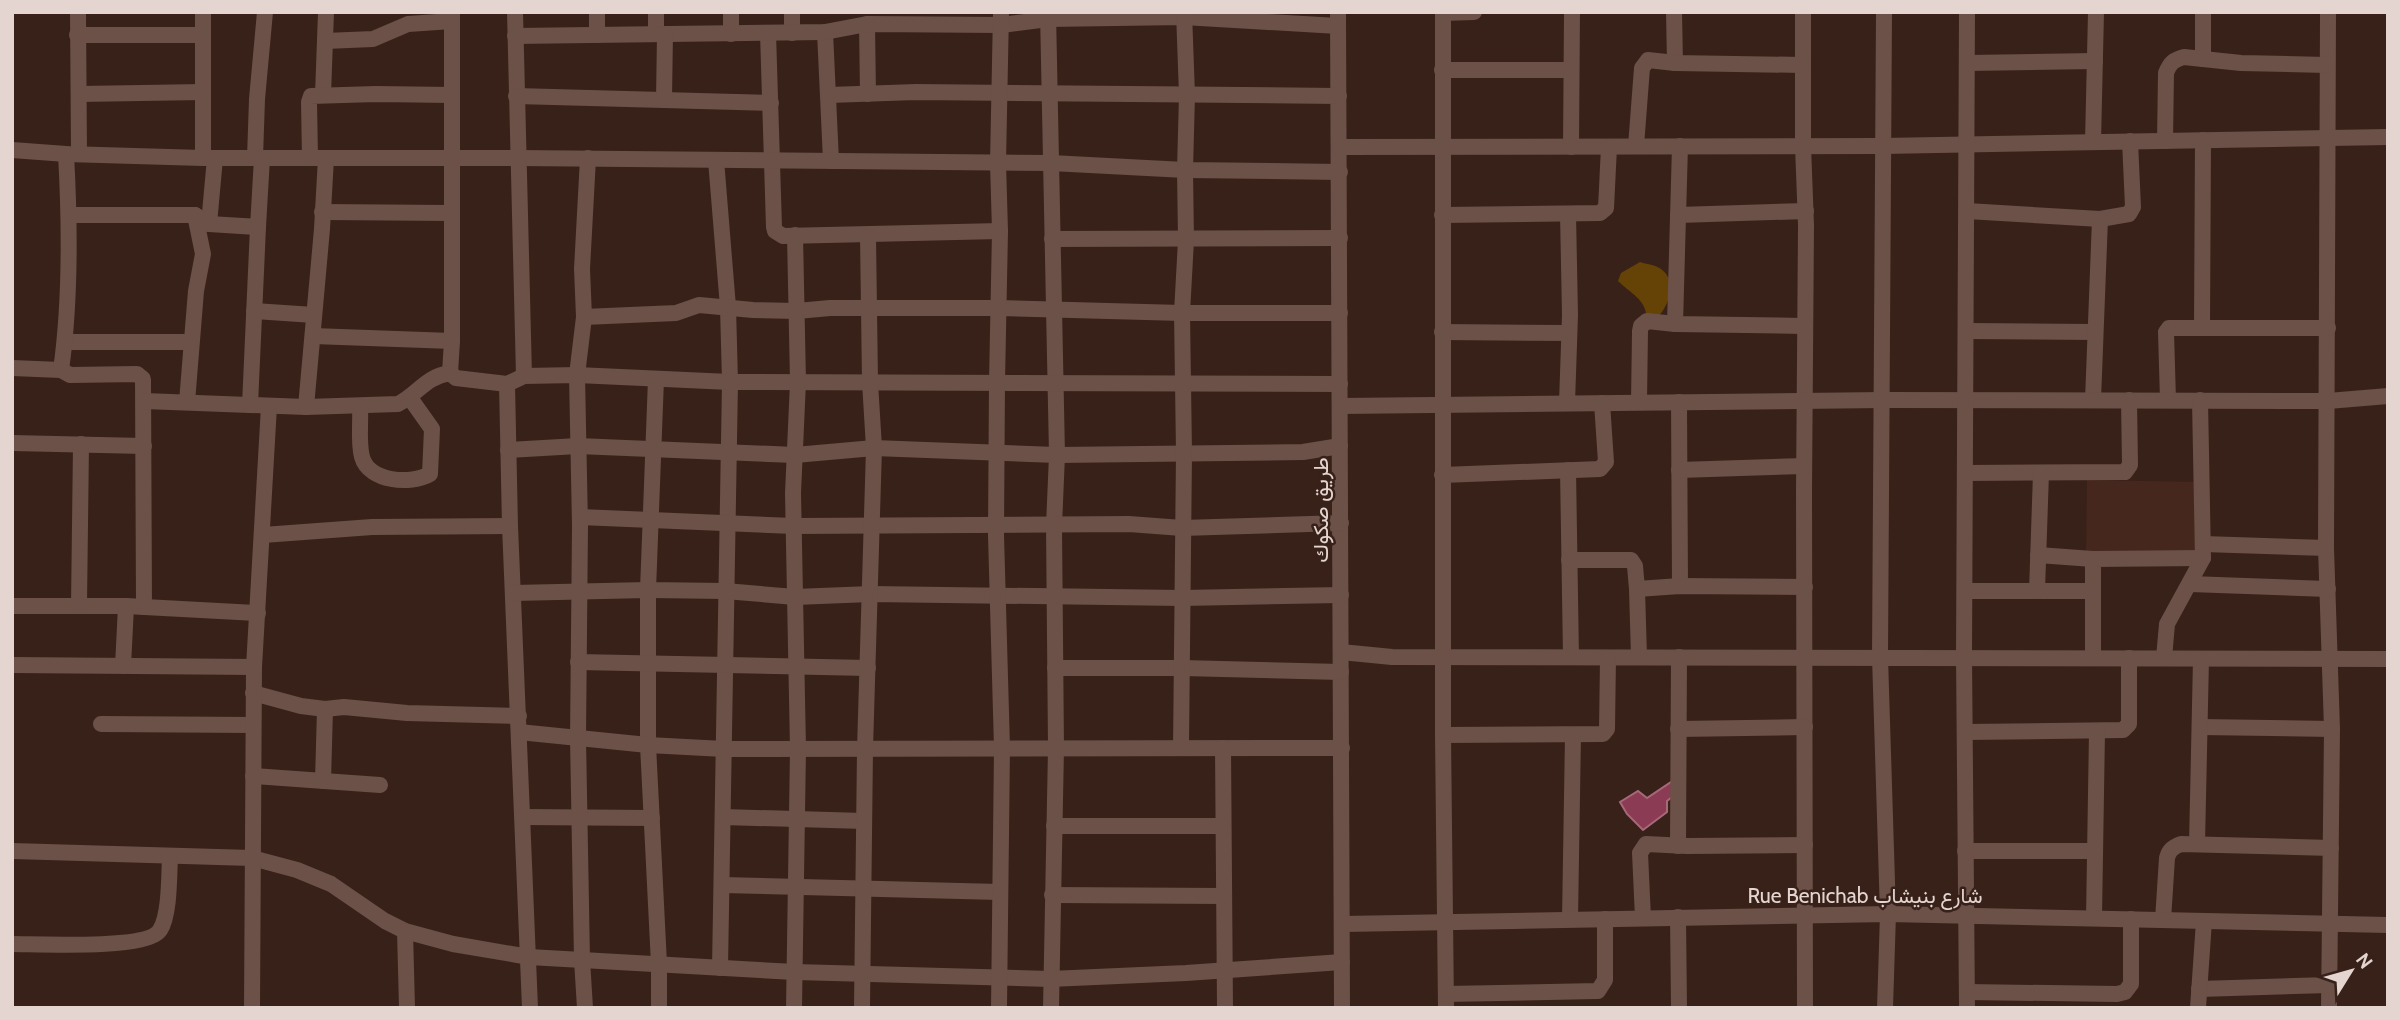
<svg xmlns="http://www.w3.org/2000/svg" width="2400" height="1020" viewBox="0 0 2400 1020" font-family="Cabin,Vazirmatn,sans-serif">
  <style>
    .built { fill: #45271d }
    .green { fill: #654306 }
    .water { fill: #8c3b54; stroke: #a76979; stroke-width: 2 }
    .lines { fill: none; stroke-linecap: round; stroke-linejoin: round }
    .minor { stroke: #6b5148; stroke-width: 16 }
    .labels { text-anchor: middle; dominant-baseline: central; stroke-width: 5; stroke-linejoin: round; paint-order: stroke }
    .street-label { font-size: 21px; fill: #e5d5d0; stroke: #382119 }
  </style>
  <rect width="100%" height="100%" fill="#382119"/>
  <!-- built -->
  <polygon class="built" points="2087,480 2198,482 2197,559 2086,557"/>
  <!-- green -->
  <path class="green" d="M1640 262C1646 264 1656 265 1661 269 1678 281 1669 306 1657 318H1647C1645 298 1631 294 1618 281L1621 273Z"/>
  <!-- water -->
  <polygon class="water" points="1674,780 1676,794 1667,801 1667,812 1643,830 1627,814 1620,802 1638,791 1647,798"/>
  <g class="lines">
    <!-- minor -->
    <g class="minor">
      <polyline points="78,12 79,154"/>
      <polyline points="515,12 524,376"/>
      <polyline points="597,12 597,35"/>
      <polyline points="731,12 731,34"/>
      <polyline points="1048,12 1057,455 1054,526 1056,748 1051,1008"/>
      <polyline points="1338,12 1342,1008"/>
      <polyline points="1443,12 1443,735 1446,1008"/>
      <polyline points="1674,12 1675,63"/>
      <polyline points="1803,12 1803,146 1806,225 1804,491 1805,1008"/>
      <polyline points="1884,12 1880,657 1888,914 1885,1008"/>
      <polyline points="2203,12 2203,59"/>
      <polyline points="2328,12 2326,548 2332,729 2329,1008"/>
      <polyline points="1443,13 1474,12"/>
      <polyline points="867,24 868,94"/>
      <polyline points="825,32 831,161"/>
      <polyline points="768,33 774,227 775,231 783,236 1000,231"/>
      <polyline points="792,33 792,12"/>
      <polyline points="656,34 656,12"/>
      <polyline points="77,35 202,35"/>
      <polyline points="515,36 825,32 867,24 1001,25 1048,19 1183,17 1338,26"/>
      <polyline points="325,41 373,39 408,24 452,21"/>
      <polyline points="1967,63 2095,61"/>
      <polyline points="1442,70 1571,70"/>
      <polyline points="79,94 203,92"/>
      <polyline points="323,95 326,12"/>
      <polyline points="829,95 916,92 1339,96"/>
      <polyline points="516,96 771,103"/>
      <polyline points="664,99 665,34"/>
      <path d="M2165 141 2166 73C2170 63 2173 60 2184 57L2241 63 2327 65"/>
      <polyline points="2093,142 2096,12"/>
      <polyline points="1636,146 1642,68 1648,60 1675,63 1803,65"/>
      <polyline points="1339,147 1882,146 2388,137"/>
      <polyline points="1571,147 1572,12"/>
      <polyline points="12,150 66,154 203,158 517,158 1051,163 1185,170 1340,172"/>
      <polyline points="203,158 203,12"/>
      <polyline points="255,158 257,99 265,12"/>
      <polyline points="310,158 309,102 311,96 376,94 452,95"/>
      <polyline points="716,160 728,307 730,382 720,968"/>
      <polyline points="1967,211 2100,219 2129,214 2133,207 2130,141"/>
      <polyline points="322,212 452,213"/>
      <polyline points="69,215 195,215 209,224 258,227 262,158"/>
      <polyline points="1442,215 1600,213 1606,208 1609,147"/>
      <polyline points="1678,215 1806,211"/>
      <polyline points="209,224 215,158"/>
      <polyline points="1052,239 1340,238"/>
      <polyline points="254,311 314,315"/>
      <polyline points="584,317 676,313 699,305 753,310 797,311 830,308 998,308 1182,313 1340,313"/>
      <polyline points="1675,324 1680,146"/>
      <polyline points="2202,327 2203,140"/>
      <polyline points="1967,331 2094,332"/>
      <polyline points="1442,332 1569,333"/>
      <polyline points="313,336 452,341"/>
      <polyline points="65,342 191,342"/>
      <polyline points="12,368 61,370 70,375 137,374 143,379 144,607"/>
      <path d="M61 370C71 299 70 226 66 154"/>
      <polyline points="450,373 452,341 452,12"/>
      <polyline points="656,379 648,590 725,591 795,597 871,594 1182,598 1341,595"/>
      <polyline points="507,384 510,526 530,1008"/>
      <polyline points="2093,400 2100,219"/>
      <polyline points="2168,400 2166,332 2169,328 2328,328"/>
      <path d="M144 401 306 407 398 404C419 393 425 377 450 373L456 378 507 384 524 376 577 375 730 382 1340 384"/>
      <polyline points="187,402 196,291 203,254 195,215"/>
      <polyline points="1639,402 1640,331 1641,326 1647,321 1675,324 1805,326"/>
      <polyline points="1679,402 1680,586"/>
      <polyline points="1567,403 1570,315 1568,214"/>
      <polyline points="250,405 258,227"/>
      <polyline points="1340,406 1883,400 2328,401 2388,396"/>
      <polyline points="306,407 322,229 326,158"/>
      <path d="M360 407C361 422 358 442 362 457 369 482 411 485 430 474L432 429 410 398"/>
      <polyline points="12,443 144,446"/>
      <polyline points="508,450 578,446 795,455 874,448 1057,455 1303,452 1340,446"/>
      <polyline points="1568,470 1571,657"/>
      <polyline points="1679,470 1804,466"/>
      <polyline points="1965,473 2125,472 2130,465 2129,400"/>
      <polyline points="1442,475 1600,469 1606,462 1602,403"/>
      <polyline points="580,517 794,526 1129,524 1182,528 1341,523"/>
      <polyline points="263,535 372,527 510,526"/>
      <polyline points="2203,544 2326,548"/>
      <polyline points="2038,555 2093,559"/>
      <polyline points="1569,560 1631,560 1635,566 1637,589"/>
      <polyline points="2190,584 2328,589"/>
      <polyline points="1965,591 2093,591 2093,658"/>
      <polyline points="2037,591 2041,473"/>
      <polyline points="2093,591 2093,559 2203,558"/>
      <polyline points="513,593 648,590 648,745 659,964 659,1008"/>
      <polyline points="12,606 126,606 258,613"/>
      <polyline points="79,606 81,444"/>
      <polyline points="1341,652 1392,657 2388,659"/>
      <polyline points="1639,657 1637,589 1680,586 1805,587"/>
      <polyline points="2164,658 2167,624 2203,558 2200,400"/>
      <polyline points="578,662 868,668"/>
      <polyline points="12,665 254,667"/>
      <polyline points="123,666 126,606"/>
      <polyline points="1055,668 1182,668 1341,672"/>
      <polyline points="253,693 301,706 325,709 344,707 407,713 519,716"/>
      <polyline points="101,724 253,725"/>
      <polyline points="2200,727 2332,729"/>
      <polyline points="1678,729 1805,727"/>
      <polyline points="519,732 648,745 724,749 1342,748"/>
      <polyline points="1965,732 2123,730 2129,724 2129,658"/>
      <polyline points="1443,735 1603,734 1607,729 1608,658"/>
      <polyline points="1181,748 1184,453 1182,313 1186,240 1185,170 1187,95 1184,12"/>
      <polyline points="1223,748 1225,1008"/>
      <polyline points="253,776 380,785"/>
      <polyline points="323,781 325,709"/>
      <polyline points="523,817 652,818"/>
      <polyline points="723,817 864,821"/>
      <polyline points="1054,826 1223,826"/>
      <polyline points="2197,844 2201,659"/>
      <polyline points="1678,846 1679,657"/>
      <polyline points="12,851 252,858 297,870 331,884 385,921 405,931 453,944 529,957 795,972 1050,979 1186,973 1342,962"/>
      <polyline points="1965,851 2095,851"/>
      <polyline points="722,885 1000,892"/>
      <polyline points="1052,895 1224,896"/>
      <polyline points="1678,917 1679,1008"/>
      <polyline points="1643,918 1640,853 1646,844 1687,846 1805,845"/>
      <polyline points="2094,918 2097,731"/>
      <polyline points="1570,919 1573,735"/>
      <path d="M2163 920 2167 858C2169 850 2173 847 2181 844L2331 848"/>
      <polyline points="1343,924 1888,914 2388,925"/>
      <polyline points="405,931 407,1008"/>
      <path d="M12 944C38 944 148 950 160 930 170 915 169 874 170 856"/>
      <polyline points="2199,989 2329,985"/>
      <polyline points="1967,992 2117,994 2125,992 2131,984 2131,919"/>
      <polyline points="1446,994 1598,991 1605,980 1605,919"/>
      <polyline points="252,1008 254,667 269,406"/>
      <polyline points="585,1008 582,960 578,738 580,526 577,375 584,317 582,269 588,158"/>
      <polyline points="794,1008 798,749 793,493 798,382 795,235"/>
      <polyline points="862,1008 865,749 874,448 870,382 868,236"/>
      <polyline points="999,1008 1002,748 996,535 997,382 1000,231 998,163 1001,12"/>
      <polyline points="1967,1008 1964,655 1967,12"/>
      <polyline points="2198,1008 2204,921"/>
    </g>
  </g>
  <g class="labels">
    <!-- street labels -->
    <g class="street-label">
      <text transform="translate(1320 510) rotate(-90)">طريق صكوك</text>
      <text x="1865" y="895">Rue Benichab شارع بنيشاب</text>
    </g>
  </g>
  <!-- border -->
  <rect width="2400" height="1020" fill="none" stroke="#e5d5d0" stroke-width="28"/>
  <!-- north arrow -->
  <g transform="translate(2351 971) rotate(53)" stroke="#382119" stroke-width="5" paint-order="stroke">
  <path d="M0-5L12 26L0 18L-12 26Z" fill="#e5d5d0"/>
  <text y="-10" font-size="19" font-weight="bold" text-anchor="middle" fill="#e5d5d0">N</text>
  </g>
</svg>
